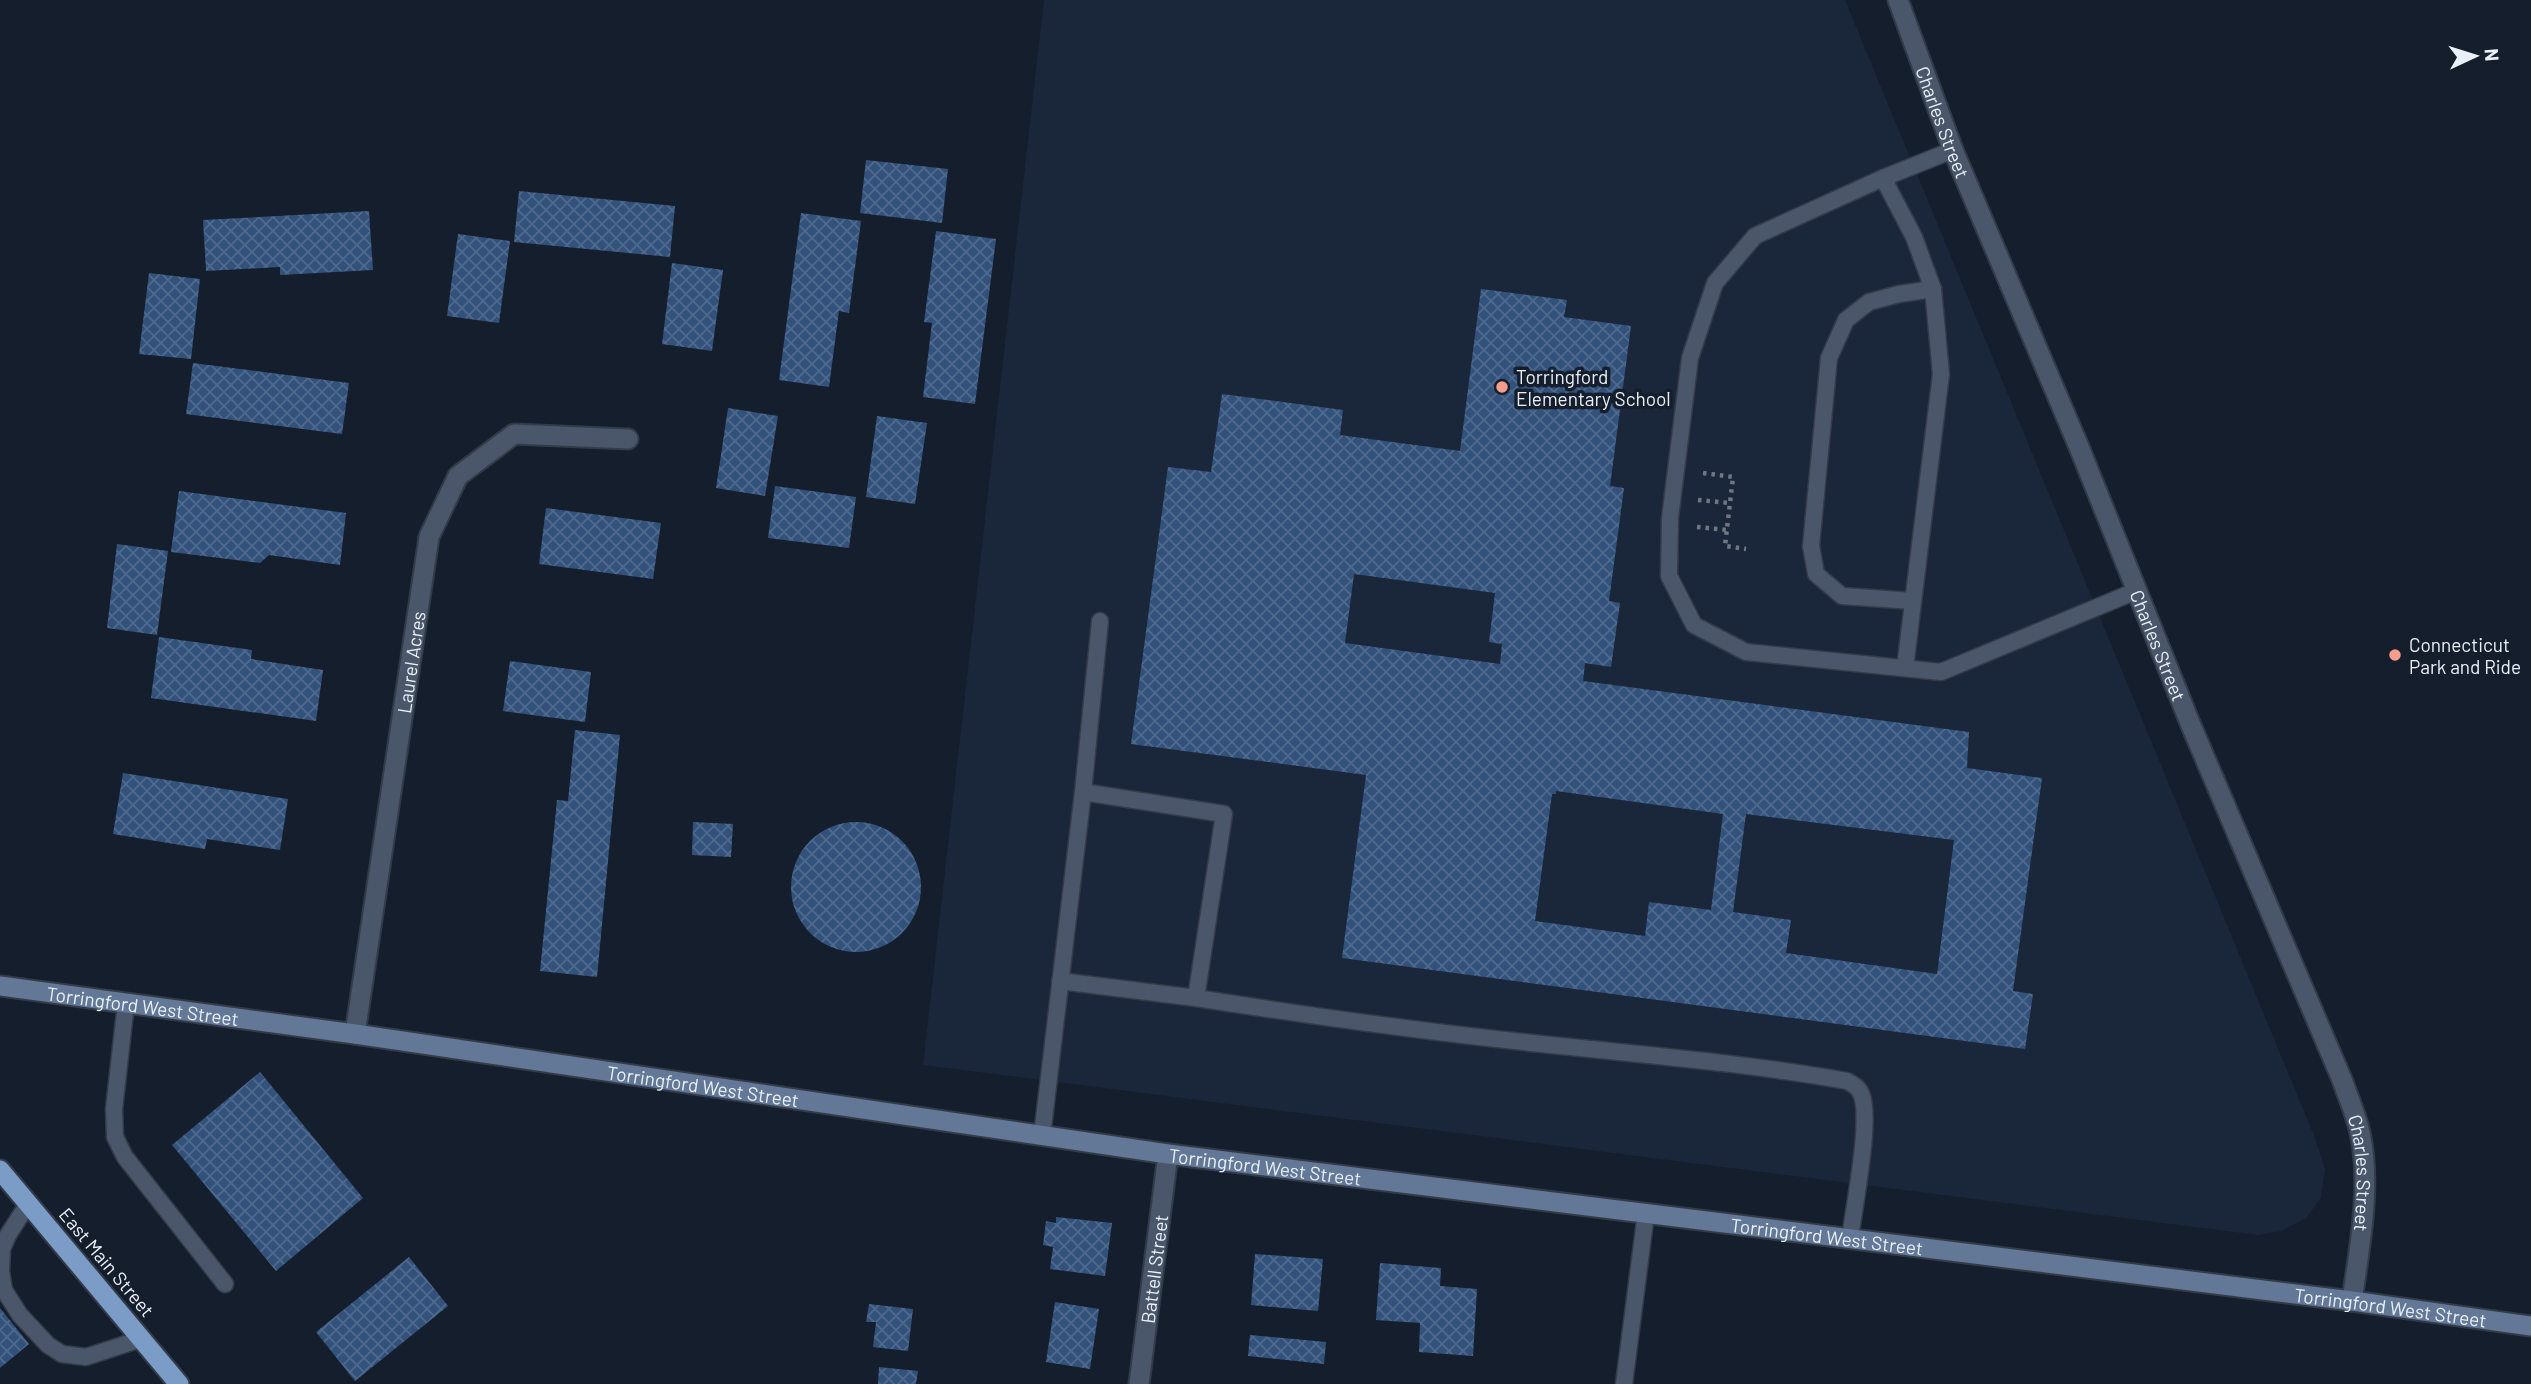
<svg xmlns="http://www.w3.org/2000/svg" width="2531" height="1384" viewBox="0 0 2531 1384" font-family="Barlow,sans-serif">
  <style>
    .built { fill: #1a273a }
    .building { fill: url(#building-cross-hatch); fill-rule: evenodd }
    .lines { fill: none; stroke-linecap: round; stroke-linejoin: round }
    .service-casing { stroke: #333b49; stroke-width: 19 }
    .minor-casing { stroke: #333b49; stroke-width: 23 }
    .tertiary-casing { stroke: #333b49; stroke-width: 23 }
    .secondary-casing { stroke: #333b49; stroke-width: 23 }
    .trunk-casing { stroke: #333b49; stroke-width: 23 }
    .path { stroke: #6f7783; stroke-width: 4.5; stroke-dasharray: 3.5 5; stroke-linecap: butt }
    .service { stroke: #4a576a; stroke-width: 16 }
    .minor { stroke: #4a576a; stroke-width: 19 }
    .tertiary { stroke: #4a576a; stroke-width: 19 }
    .secondary { stroke: #627896; stroke-width: 19 }
    .trunk { stroke: #7c9cc8; stroke-width: 19 }
    .poi-dot { fill: #f49d8d; stroke: #151e2c; stroke-width: 2.5 }
    .labels { text-anchor: middle; dominant-baseline: central; stroke-width: 7; stroke-linejoin: round; paint-order: stroke }
    .street-label { font-size: 19px; fill: #e9f0f9; stroke: #151e2c }
    .poi-label { font-size: 19px; fill: #e9f0f9; stroke: #151e2c; text-anchor: start }
  </style>
  <defs>
    <pattern id="building-cross-hatch" width="8" height="8" patternUnits="userSpaceOnUse" patternTransform="scale(1.75)"><rect width="8" height="8" fill="#32517b"/><path d="M0 0l8 8M0 8l8-8" fill="none" stroke="#506a8e"/></pattern>
  </defs>
  <rect width="100%" height="100%" fill="#151e2c"/>
  <!-- built -->
  <polygon class="built" points="1044,0 1845,0 2315,1138 2325,1169 2321,1198 2306,1218 2281,1231 2258,1235 923,1065"/>
  <!-- building -->
  <g class="building">
    <polygon points="866,160 948,169 942,223 860,213"/>
    <polygon points="519,191 675,206 670,257 514,242"/>
    <polygon points="369,211 373,270 280,275 280,267 206,271 203,220"/>
    <polygon points="801,213 861,221 849,313 839,311 829,387 779,380"/>
    <polygon points="936,231 996,239 975,404 923,397 932,323 924,322"/>
    <polygon points="458,234 510,241 499,323 447,316"/>
    <polygon points="672,263 723,270 712,351 662,344"/>
    <polygon points="149,273 200,279 191,359 139,354"/>
    <path d="M1481 289 1567 300 1564 317 1631 326 1610 486 1624 488 1609 601 1620 603 1611 667 1585 663 1583 681 1969 732 1967 768 2042 778 2013 991 2033 994 2025 1049 1342 958 1366 775 1131 744 1168 467 1211 472 1222 394 1343 410 1340 435 1460 451ZM1354 574 1495 593 1489 642 1502 644 1500 664 1345 643ZM1556 791 1723 814 1711 910 1649 902 1645 936 1535 921 1552 794H1556ZM1746 814 1954 840 1937 974 1786 953 1791 920 1733 912Z"/>
    <polygon points="193,363 349,383 342,434 186,414"/>
    <polygon points="728,408 778,416 765,496 716,488"/>
    <polygon points="877,416 927,423 915,504 866,497"/>
    <polygon points="775,486 856,497 849,548 768,538"/>
    <polygon points="179,491 346,513 340,565 269,555 260,563 171,552"/>
    <polygon points="546,508 661,523 653,579 539,564"/>
    <polygon points="117,544 168,551 157,635 107,628"/>
    <polygon points="159,637 252,650 251,659 323,670 316,721 151,698"/>
    <polygon points="510,661 591,672 585,722 503,711"/>
    <polygon points="575,730 620,735 597,977 540,971 557,800 568,801"/>
    <polygon points="123,773 288,799 280,850 207,839 205,849 113,834"/>
    <circle cx="856" cy="887" r="65"/>
    <polygon points="693,822 733,824 731,857 692,855"/>
    <polygon points="260,1072 363,1198 276,1271 172,1145"/>
    <polygon points="1056,1217 1112,1223 1105,1276 1050,1269 1053,1247 1043,1245 1046,1221 1056,1223"/>
    <polygon points="1255,1254 1323,1259 1318,1311 1251,1305"/>
    <polygon points="409,1257 448,1306 355,1381 316,1332"/>
    <polygon points="1380,1263 1441,1268 1440,1286 1477,1289 1473,1356 1419,1352 1420,1323 1376,1320"/>
    <polygon points="1055,1302 1099,1309 1090,1369 1046,1362"/>
    <polygon points="869,1304 913,1309 908,1351 873,1347 876,1322 866,1322"/>
    <polygon points="0,1308 29,1344 0,1368"/>
    <polygon points="1250,1335 1326,1342 1324,1364 1248,1356"/>
    <polygon points="879,1367 918,1371 916,1384 878,1384"/>
  </g>
  <g class="lines">
    <!-- service casing -->
    <g class="service-casing">
      <g id="service">
        <polyline points="1953,150 1883,178 1755,236 1715,283 1690,358 1670,518 1669,576 1694,625 1746,652 1941,672 2136,591"/>
        <polyline points="1883,178 1914,237 1933,289 1899,294 1869,302 1846,320 1829,358 1811,546 1816,574 1842,596 1913,601"/>
        <polyline points="1905,668 1941,374 1933,289"/>
        <polyline points="1083,792 1100,621"/>
        <polyline points="1060,981 1196,998"/>
        <polyline points="126,1003 114,1109 115,1137 125,1157 225,1284"/>
        <path d="M1042 1136 1083 792 1224 814 1196 998C1311 1016 1426 1032 1542 1044 1644 1055 1746 1063 1847 1081 1854 1085 1859 1087 1862 1096 1871 1123 1854 1206 1850 1239"/>
        <polyline points="28,1204 8,1235 2,1249 1,1271 4,1290 20,1315 48,1345 62,1354 86,1357 141,1339"/>
        <polyline points="1624,1384 1646,1213"/>
      </g>
    </g>
    <!-- minor casing -->
    <g class="minor-casing">
      <g id="minor">
        <path id="s1" d="M355 1034 429 537 458 476 514 434 628 439"/>
        <path id="s2" d="M1139 1384 1168 1154"/>
      </g>
    </g>
    <!-- tertiary casing -->
    <g class="tertiary-casing">
      <g id="tertiary">
        <path id="s3" d="M1898 0 1953 150 2079 447 2190 723 2343 1082C2349 1100 2358 1119 2361 1138 2371 1189 2359 1250 2352 1301"/>
      </g>
    </g>
    <!-- secondary casing -->
    <g class="secondary-casing">
      <g id="secondary">
        <path id="s4" d="M0 986 355 1034 1168 1154 2352 1301 2531 1326"/>
      </g>
    </g>
    <!-- trunk casing -->
    <g class="trunk-casing">
      <polyline id="trunk" points="0,1170 179,1384"/>
    </g>
    <!-- path -->
    <g class="path">
      <polyline points="1703,473 1733,477 1725,546 1746,549"/>
      <polyline points="1698,500 1730,503"/>
      <polyline points="1697,527 1727,530"/>
    </g>
    <!-- service -->
    <use href="#service" class="service"/>
    <!-- minor -->
    <use href="#minor" class="minor"/>
    <!-- tertiary -->
    <use href="#tertiary" class="tertiary"/>
    <!-- secondary -->
    <use href="#secondary" class="secondary"/>
    <!-- trunk -->
    <use href="#trunk" class="trunk"/>
  </g>
  <!-- markers -->
  <g class="poi-dot">
    <circle cx="1502" cy="387" r="7"/>
    <circle cx="2395" cy="655" r="7"/>
  </g>
  <g class="labels">
    <!-- street labels -->
    <g class="street-label">
      <text stroke="none"><textPath href="#s3" startOffset="130">Charles Street</textPath></text>
      <text stroke="none"><textPath href="#s3" startOffset="696">Charles Street</textPath></text>
      <text stroke="none"><textPath href="#s1" startOffset="376">Laurel Acres</textPath></text>
      <text stroke="none"><textPath href="#s4" startOffset="144">Torringford West Street</textPath></text>
      <text stroke="none"><textPath href="#s4" startOffset="710">Torringford West Street</textPath></text>
      <text stroke="none"><textPath href="#s4" startOffset="1278">Torringford West Street</textPath></text>
      <text stroke="none"><textPath href="#s3" startOffset="1264">Charles Street</textPath></text>
      <text stroke="none"><textPath href="#s4" startOffset="1844">Torringford West Street</textPath></text>
      <text transform="translate(107 1262) rotate(50)">East Main Street</text>
      <text stroke="none"><textPath href="#s2" startOffset="116">Battell Street</textPath></text>
      <text stroke="none"><textPath href="#s4" startOffset="2412">Torringford West Street</textPath></text>
    </g>
    <!-- poi labels -->
    <g class="poi-label">
      <text x="1516" y="376">Torringford<tspan x="1516" dy="22">Elementary School</tspan></text>
      <text x="2409" y="644">Connecticut<tspan x="2409" dy="22">Park and Ride</tspan></text>
    </g>
  </g>
  <!-- north arrow -->
  <g transform="translate(2475 56) rotate(86)" stroke="#151e2c" stroke-width="5" paint-order="stroke">
  <path d="M0-5L12 26L0 18L-12 26Z" fill="#e9f0f9"/>
  <text y="-10" font-size="19" font-weight="bold" text-anchor="middle" fill="#e9f0f9">N</text>
  </g>
</svg>
